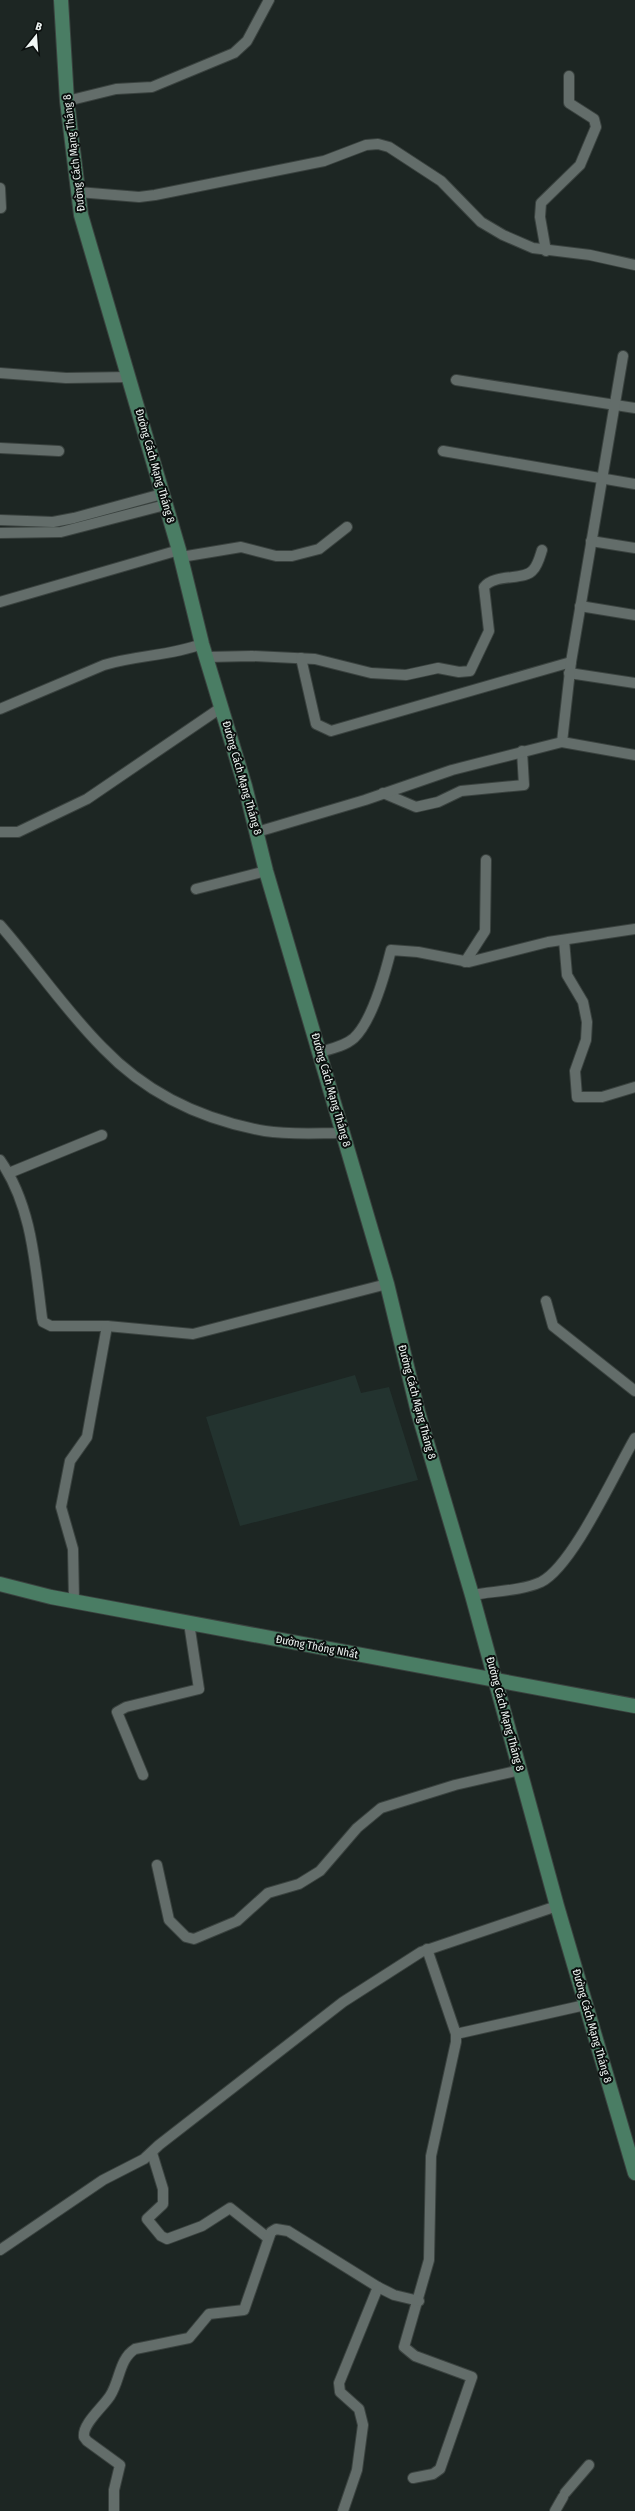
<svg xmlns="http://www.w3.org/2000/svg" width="635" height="2511" viewBox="0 0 635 2511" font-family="'Fira Sans Condensed',sans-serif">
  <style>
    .built { fill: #23332f }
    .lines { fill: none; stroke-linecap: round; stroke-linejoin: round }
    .street-casing { stroke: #3a423f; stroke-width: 12 }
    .secondary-casing { stroke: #3a423f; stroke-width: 16 }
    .street { stroke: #636d6a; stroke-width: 10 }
    .secondary { stroke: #4a7d64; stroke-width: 14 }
    .labels { text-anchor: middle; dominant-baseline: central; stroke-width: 4; stroke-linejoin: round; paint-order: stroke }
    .street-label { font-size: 11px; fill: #f0f6f4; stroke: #0a0e0d }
  </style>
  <rect width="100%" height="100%" fill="#1d2623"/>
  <!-- built -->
  <polygon class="built" points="355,1375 361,1393 389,1387 418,1480 240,1526 206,1417"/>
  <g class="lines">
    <!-- street casing -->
    <g class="street-casing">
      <g id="street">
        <polyline points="67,101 116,89 152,87 234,53 247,41 269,0"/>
        <polyline points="0,188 1,208"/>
        <polyline points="78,192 139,197 155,195 324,161 366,145 378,144 389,147 441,181 481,222 503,235 533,248 590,255 635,265"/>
        <polyline points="546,251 540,217 541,203 580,165 596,127 594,119 569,103 569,76"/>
        <polyline points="0,373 66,378 129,377"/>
        <polyline points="456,380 635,408"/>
        <polyline points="0,448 59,451"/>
        <polyline points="443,451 635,484"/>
        <polyline points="0,520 53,522 74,518 162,494"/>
        <polyline points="0,533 61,532 165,505"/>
        <polyline points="591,541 635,548"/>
        <polyline points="181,557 241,547 276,556 292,556 319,549 347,527"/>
        <polyline points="0,602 179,550"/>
        <polyline points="580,606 635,615"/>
        <path d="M207 657 252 656 315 659 371 673 406 675 438 668 459 672 470 671 489 631 484 587C495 573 525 581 533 570 538 565 540 556 542 550"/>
        <polyline points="301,658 316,724 331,731 571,662"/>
        <polyline points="569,673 635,683"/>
        <path d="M0 709 104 665C137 655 170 656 202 644"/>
        <polyline points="562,742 571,662 623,356"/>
        <polyline points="383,793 416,807 438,802 461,791 524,785 522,751"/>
        <polyline points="0,832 18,832 87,799 222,707"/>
        <polyline points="257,832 365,800 452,770 562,742 635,755"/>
        <polyline points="196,889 266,871"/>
        <path d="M0 925C35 965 65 1010 103 1048 146 1093 203 1120 265 1131 290 1135 317 1133 343 1133"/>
        <polyline points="564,940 567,975 583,1002 587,1022 586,1040 575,1071 577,1097 602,1097 635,1087"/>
        <polyline points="465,962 485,931 486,860"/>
        <path d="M320 1052C331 1049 345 1046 354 1038 372 1021 385 974 391 950L418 952 469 962 548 942 635 929"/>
        <path d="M0 1160C32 1206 35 1264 42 1318L43 1322 51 1326H107L193 1334 387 1284"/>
        <polyline points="9,1173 102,1135"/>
        <polyline points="546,1301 553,1326 635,1391"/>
        <path d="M472 1595C493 1591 521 1591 541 1582 573 1566 615 1472 635 1438"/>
        <polyline points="74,1601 73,1549 61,1507 70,1461 87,1437 107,1326"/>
        <polyline points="143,1775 117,1712 126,1707 199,1689 189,1623"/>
        <polyline points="157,1865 169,1920 186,1937 194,1939 237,1921 268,1893 299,1884 320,1871 357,1828 381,1808 455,1785 520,1770"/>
        <polyline points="456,2034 585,2005"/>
        <polyline points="152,2153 163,2189 163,2204 147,2219 161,2236 167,2239 202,2226 230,2208 268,2238"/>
        <polyline points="0,2250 103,2180 144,2159 159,2145 343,2002 421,1952 557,1906"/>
        <polyline points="413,2478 433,2474 440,2469 472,2377 415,2356 404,2347 429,2260 431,2156 456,2042 456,2034 427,1949"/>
        <polyline points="565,2493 589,2465"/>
        <path d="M114 2511V2490L120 2465 87 2441 84 2437C82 2424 103 2407 110 2396 120 2381 119 2359 135 2349L189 2338 209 2314 244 2310 271 2232 276 2229 288 2231 378 2287 394 2295 419 2301"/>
        <polyline points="343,2511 357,2470 363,2425 359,2409 340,2392 339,2383 378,2287"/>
        <polyline points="555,2511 563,2497"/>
      </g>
    </g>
    <!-- secondary casing -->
    <g class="secondary-casing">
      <g id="secondary">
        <polyline points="61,0 67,101 81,215 179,550 202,644 245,786 266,871 387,1284 418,1412 472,1595 557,1906 635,2173"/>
        <polyline points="0,1584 51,1597 635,1706"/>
      </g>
    </g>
    <!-- street -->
    <use href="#street" class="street"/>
    <!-- secondary -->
    <use href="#secondary" class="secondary"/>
  </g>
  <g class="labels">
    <!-- street labels -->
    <g class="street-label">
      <text transform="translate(74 153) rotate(-97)">Đường Cách Mạng Tháng 8</text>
      <text transform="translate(155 466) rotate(74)">Đường Cách Mạng Tháng 8</text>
      <text transform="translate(242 778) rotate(74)">Đường Cách Mạng Tháng 8</text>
      <text transform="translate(331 1090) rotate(74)">Đường Cách Mạng Tháng 8</text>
      <text transform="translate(417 1402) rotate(75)">Đường Cách Mạng Tháng 8</text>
      <text transform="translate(317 1647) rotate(11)">Đường Thống Nhất</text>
      <text transform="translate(505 1714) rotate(75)">Đường Cách Mạng Tháng 8</text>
      <text transform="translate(592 2026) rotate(74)">Đường Cách Mạng Tháng 8</text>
    </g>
  </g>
  <!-- north arrow -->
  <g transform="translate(36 36) rotate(17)" stroke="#0a0e0d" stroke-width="3" paint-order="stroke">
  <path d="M0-3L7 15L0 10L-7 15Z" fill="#f0f6f4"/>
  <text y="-6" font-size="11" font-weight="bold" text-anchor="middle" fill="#f0f6f4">B</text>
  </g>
</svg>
